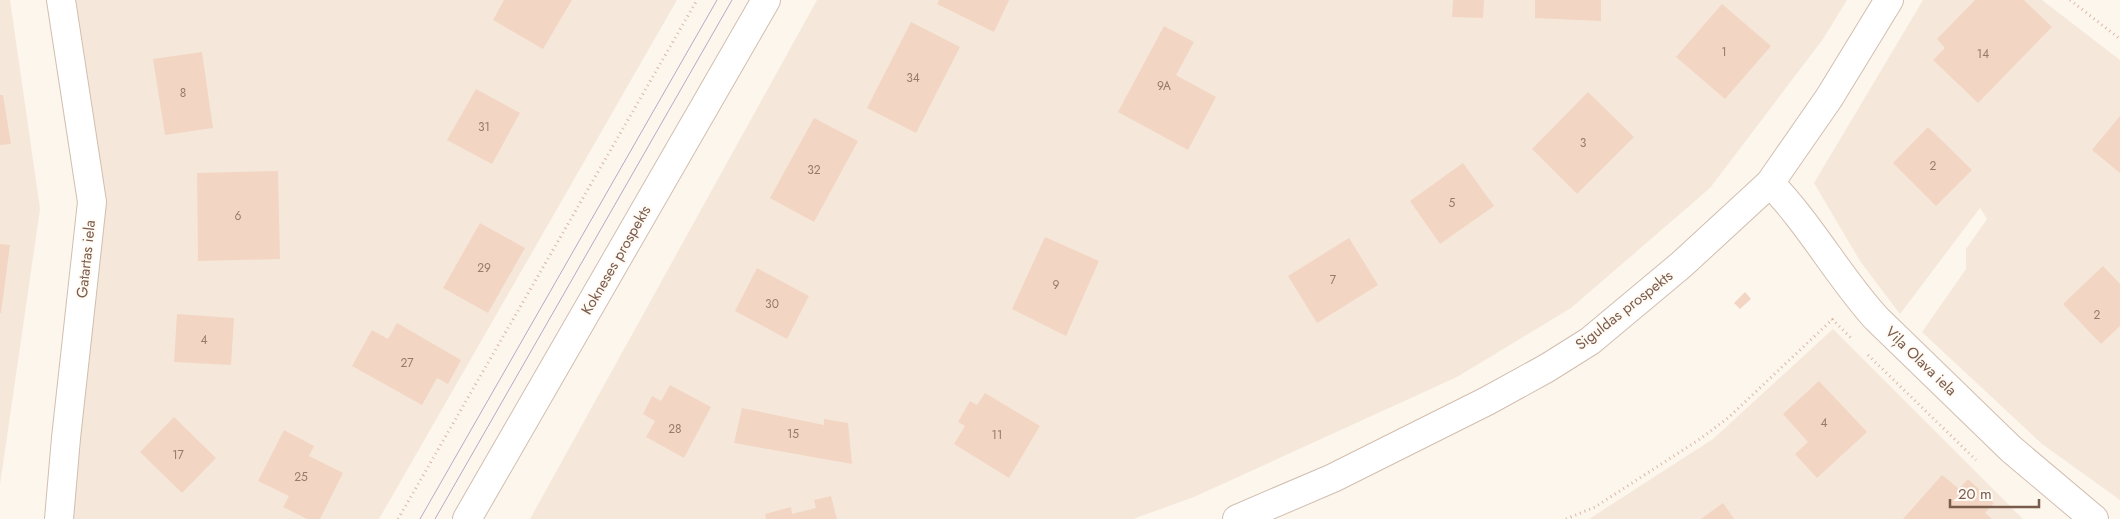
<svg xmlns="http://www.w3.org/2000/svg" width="2120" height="519" viewBox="0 0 2120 519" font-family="Jost,sans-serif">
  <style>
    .residential { fill: #f5e8da }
    .building { fill: #f3d5c3 }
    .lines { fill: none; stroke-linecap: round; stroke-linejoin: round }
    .minor-casing { stroke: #d1beb0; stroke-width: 30 }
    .tertiary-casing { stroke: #d1beb0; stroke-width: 30 }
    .path { stroke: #d9b8a5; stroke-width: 3; stroke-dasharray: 1 4; stroke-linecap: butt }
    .minor { stroke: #fff; stroke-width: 28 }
    .tertiary { stroke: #fff; stroke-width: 28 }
    .tram { stroke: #b9a8c9; stroke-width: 1 }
    .labels { text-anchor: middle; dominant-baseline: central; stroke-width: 4; stroke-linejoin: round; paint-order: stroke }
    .number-label { font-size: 12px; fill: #987a6a }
    .street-label { font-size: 15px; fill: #7a5c4d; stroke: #fffaf3 }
  </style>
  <rect width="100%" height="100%" fill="#fdf6ec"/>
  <!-- residential -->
  <g class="residential">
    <polygon points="0,0 10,0 40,209 0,485"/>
    <polygon points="76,0 677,0 379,519 71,519 103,180"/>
    <polygon points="817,0 1847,0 1823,39 1710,188 1571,308 1457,377 1194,497 1133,519 530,519"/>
    <polygon points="1923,0 2042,0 2120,60 2120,500 2042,444 1922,332 1966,269 1966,249 1987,219 1980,208 1900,314 1860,261 1814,183"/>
    <polygon points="1833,329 2023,519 1589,519 1713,439"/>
  </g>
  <!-- building -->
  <g class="building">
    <polygon points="504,0 572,0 543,49 493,20"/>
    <polygon points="939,0 1009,0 994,32 937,4"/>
    <polygon points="1453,0 1484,0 1483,18 1452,17"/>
    <polygon points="1535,0 1601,0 1601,21 1535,18"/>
    <polygon points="1975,0 2024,0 2052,27 1978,103 1933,60 1945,48 1937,39"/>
    <polygon points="1722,4 1771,46 1725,99 1676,57"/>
    <polygon points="911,22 960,47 916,133 867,108"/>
    <polygon points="1164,26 1194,42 1176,75 1216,97 1188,150 1118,112"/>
    <polygon points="202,52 213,128 165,135 153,59"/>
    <polygon points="476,89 520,113 492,164 447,140"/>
    <polygon points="1588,92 1634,137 1577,194 1532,149"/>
    <polygon points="0,95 3,95 11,144 0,145"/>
    <polygon points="2120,116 2120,173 2092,150"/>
    <polygon points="814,118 858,141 814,222 770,198"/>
    <polygon points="1928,127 1972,170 1936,206 1893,163"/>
    <polygon points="1463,163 1494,206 1440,244 1410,201"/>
    <polygon points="278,171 280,259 198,261 197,173"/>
    <polygon points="480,223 525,248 488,313 443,288"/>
    <polygon points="1045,237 1099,261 1066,336 1012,309"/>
    <polygon points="1349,238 1378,285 1317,323 1288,276"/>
    <polygon points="0,244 10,245 1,313 0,313"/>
    <polygon points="2103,266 2120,284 2120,326 2101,344 2063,304"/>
    <polygon points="757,268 809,296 787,339 735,311"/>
    <polygon points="1745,292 1751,299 1740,309 1734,303"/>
    <polygon points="177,314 234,318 231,365 174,362"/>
    <polygon points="397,323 461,360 448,384 437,378 422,405 352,366 372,330 388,339"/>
    <polygon points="1819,381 1867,432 1817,478 1795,454 1808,442 1783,414"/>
    <polygon points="670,385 711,407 684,458 646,437 655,421 643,414 652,396 661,401"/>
    <polygon points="985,393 1040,426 1009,478 954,444 965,426 958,422 970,401 977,405"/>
    <polygon points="742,408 824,425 824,419 848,423 852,464 734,443"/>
    <polygon points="174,417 216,458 182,493 140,452"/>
    <polygon points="284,430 314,446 309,456 343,473 320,519 307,519 283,507 289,496 258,481"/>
    <polygon points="1942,475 1959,489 1968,479 1994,503 1985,513 1992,519 1903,519"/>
    <polygon points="831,496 837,519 766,519 765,514 791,507 792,514 816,508 814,500"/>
    <polygon points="1723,503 1734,519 1701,519"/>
  </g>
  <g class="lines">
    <!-- minor casing -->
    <g class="minor-casing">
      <g id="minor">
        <path d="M1770 183C1810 224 1838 276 1876 318L2011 449 2094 519"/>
        <polyline points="59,519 66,438 92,202 61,0"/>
        <polyline points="1237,519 1333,478 1487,401 1547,368 1590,341 1681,265 1770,183 1829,98 1889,0"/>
      </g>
    </g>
    <!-- tertiary casing -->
    <g class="tertiary-casing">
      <polyline id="tertiary" points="467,519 766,0"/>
    </g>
    <!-- path -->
    <g class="path">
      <polyline points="2070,0 2120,39"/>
      <polyline points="1832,319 1853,340"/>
      <polyline points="1868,355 1976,460"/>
      <polyline points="398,519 697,0"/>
      <polyline points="1566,519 1595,507 1700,439 1728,418 1836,316"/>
    </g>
    <!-- minor -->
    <use href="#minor" class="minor"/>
    <!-- tertiary -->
    <use href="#tertiary" class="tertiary"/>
    <!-- tram -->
    <g class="tram">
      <polyline points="420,519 717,0"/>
      <polyline points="435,519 732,0"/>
    </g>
  </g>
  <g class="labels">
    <!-- number labels -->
    <g class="number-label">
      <text x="1724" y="52">1</text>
      <text x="1983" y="54">14</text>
      <text x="913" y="78">34</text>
      <text x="1164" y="86">9A</text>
      <text x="183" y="93">8</text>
      <text x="484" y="127">31</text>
      <text x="1583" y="143">3</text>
      <text x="1933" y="166">2</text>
      <text x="814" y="170">32</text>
      <text x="1452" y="203">5</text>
      <text x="238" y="216">6</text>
      <text x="484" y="268">29</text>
      <text x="1333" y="280">7</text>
      <text x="1056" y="285">9</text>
      <text x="772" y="304">30</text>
      <text x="2097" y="315">2</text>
      <text x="204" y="340">4</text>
      <text x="407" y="363">27</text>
      <text x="1824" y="423">4</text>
      <text x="675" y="429">28</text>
      <text x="793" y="434">15</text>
      <text x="997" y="435">11</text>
      <text x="178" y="455">17</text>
      <text x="301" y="477">25</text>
    </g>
    <!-- street labels -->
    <g class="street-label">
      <text transform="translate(86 259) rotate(-84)">Gatartas iela</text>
      <text transform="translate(616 260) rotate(-60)">Kokneses prospekts</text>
      <text transform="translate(1624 310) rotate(-38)">Siguldas prospekts</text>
      <text transform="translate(1921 361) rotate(44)">Viļa Olava iela</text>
    </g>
  </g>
  <!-- scale -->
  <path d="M1950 499v8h89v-8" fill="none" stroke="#7a5c4d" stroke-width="2.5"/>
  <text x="1958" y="499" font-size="15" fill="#7a5c4d" stroke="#fffaf3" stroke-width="4" paint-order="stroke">20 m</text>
</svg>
